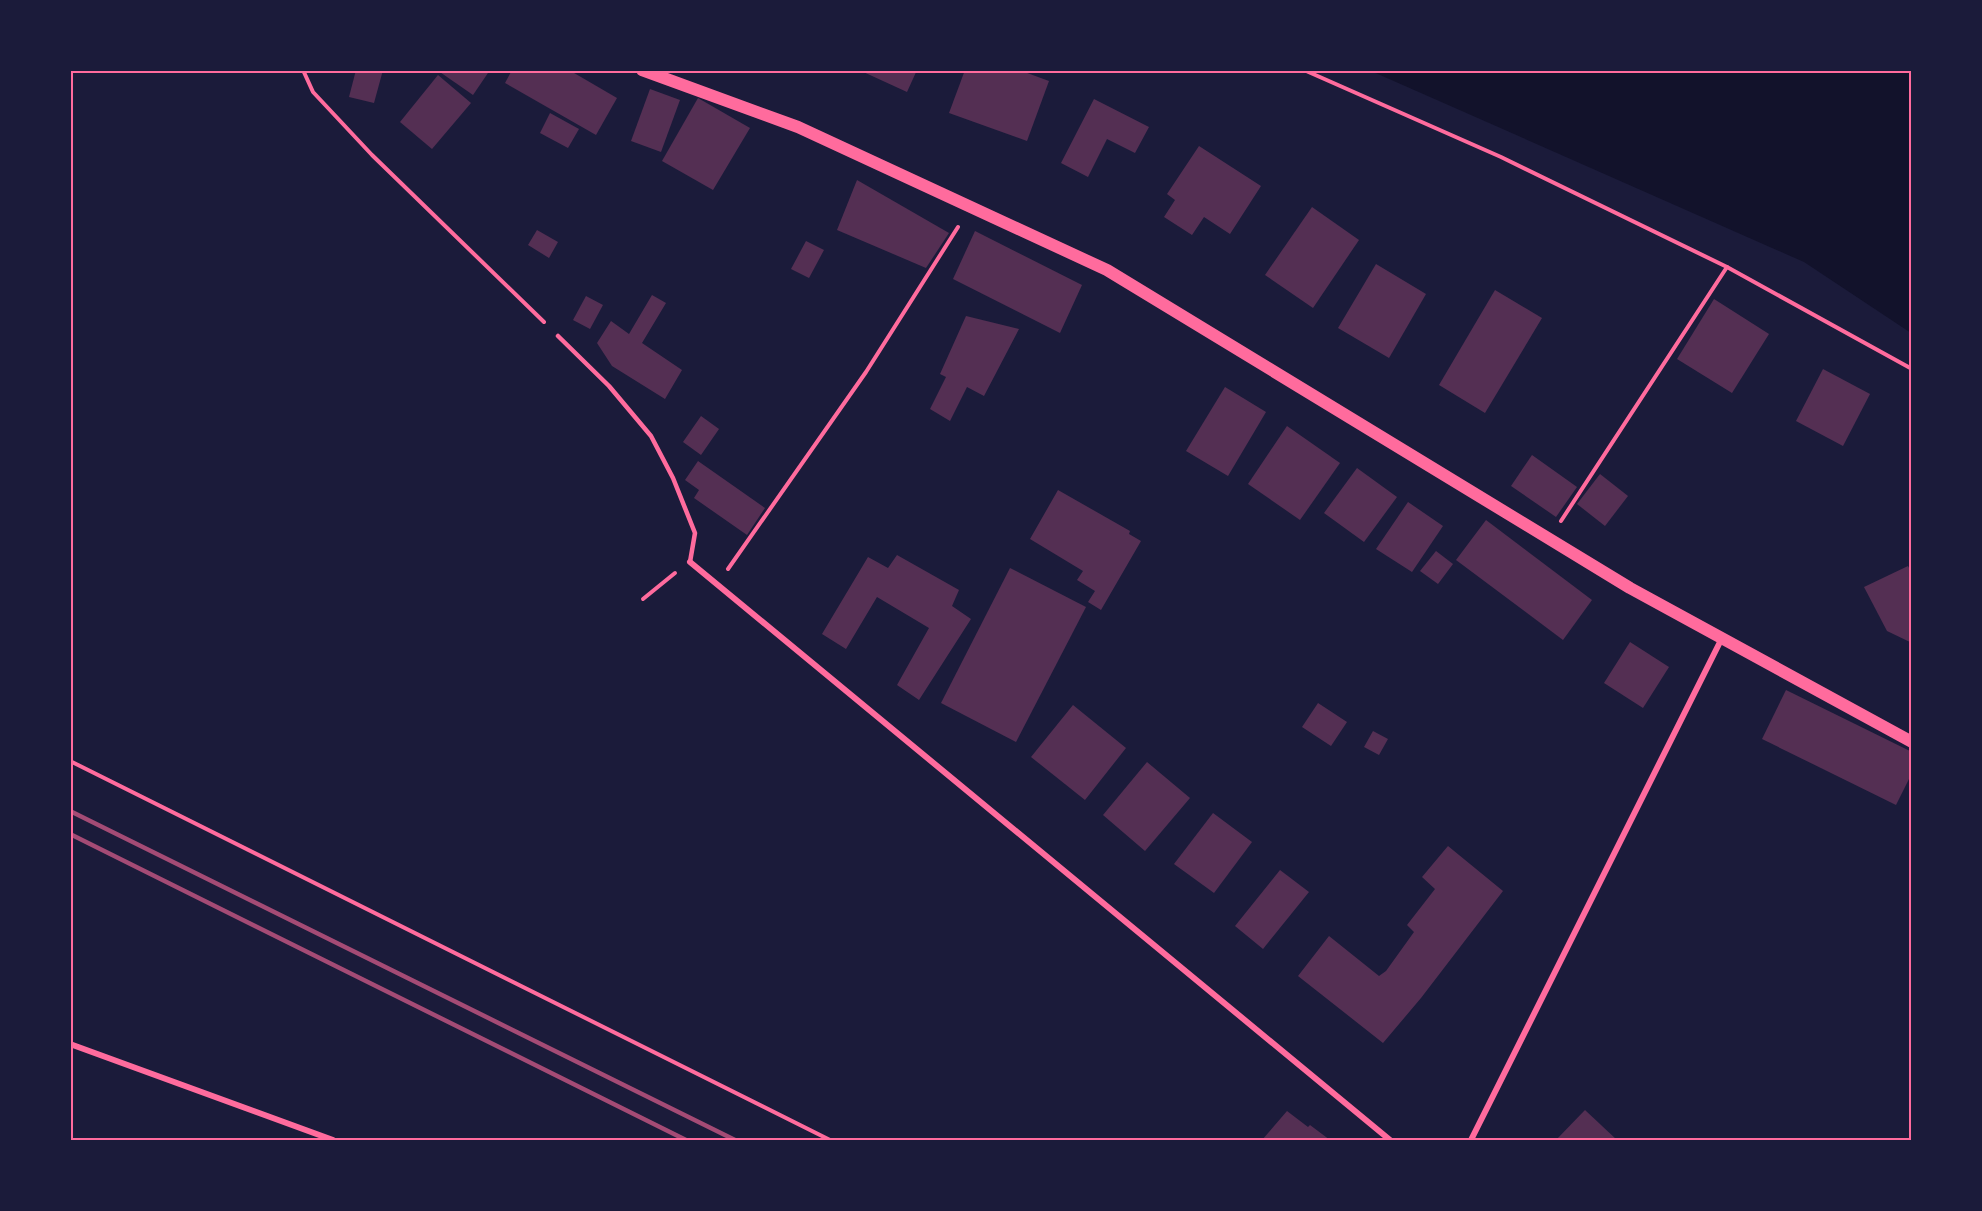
<svg xmlns="http://www.w3.org/2000/svg" width="1982" height="1211" viewBox="0 0 1982 1211" font-family="Figtree,sans-serif">
  <style>
    .water { fill: #12122b }
    .building { fill: #542f53 }
    .lines { fill: none; stroke-linecap: round; stroke-linejoin: round }
    .path { stroke: #ff6b9d; stroke-width: 4 }
    .service { stroke: #ff6b9d; stroke-width: 4.5 }
    .minor { stroke: #ff6b9d; stroke-width: 6 }
    .secondary { stroke: #ff6b9d; stroke-width: 12 }
    .rail { stroke: #a44b75; stroke-width: 4.5 }
    .neatline { fill: none; stroke: #ff6b9d; stroke-width: 2 }
  </style>
  <rect width="100%" height="100%" fill="#1b1b3a"/>
  <!-- water -->
  <polygon class="water" points="1371,71 1911,71 1911,333 1804,262"/>
  <!-- building -->
  <g class="building">
    <polygon points="356,70 383,70 374,103 349,97"/>
    <polygon points="437,70 490,70 473,95"/>
    <polygon points="512,70 569,70 617,98 596,135 505,83"/>
    <polygon points="859,70 917,70 907,92"/>
    <polygon points="965,70 1019,70 1049,81 1027,141 949,113"/>
    <polygon points="438,75 471,103 432,149 400,122"/>
    <polygon points="650,89 680,100 661,152 631,141"/>
    <polygon points="698,98 750,128 713,190 662,161"/>
    <polygon points="1094,99 1149,127 1135,153 1107,139 1088,177 1061,163"/>
    <polygon points="550,113 579,129 568,148 540,133"/>
    <polygon points="1199,146 1261,186 1230,234 1204,217 1192,235 1164,217 1175,200 1167,194"/>
    <polygon points="857,180 949,233 926,268 837,230"/>
    <polygon points="1312,207 1359,240 1313,308 1265,275"/>
    <polygon points="537,230 558,242 549,258 528,245"/>
    <polygon points="975,231 1082,285 1060,333 953,279"/>
    <polygon points="806,241 824,250 809,278 791,269"/>
    <polygon points="1376,264 1426,294 1389,358 1338,328"/>
    <polygon points="1495,290 1542,318 1485,413 1439,385"/>
    <polygon points="652,295 666,303 642,343 682,370 665,399 612,366 597,343 611,321 629,334"/>
    <polygon points="586,296 603,305 590,329 573,320"/>
    <polygon points="1714,299 1769,334 1732,393 1677,359"/>
    <polygon points="966,316 1019,329 984,396 967,387 950,421 930,409 946,377 940,374"/>
    <polygon points="1823,369 1870,394 1843,446 1796,421"/>
    <polygon points="1225,387 1266,412 1228,476 1186,451"/>
    <polygon points="701,416 719,429 701,455 683,442"/>
    <polygon points="1287,426 1340,463 1300,520 1248,484"/>
    <polygon points="1532,455 1577,487 1556,517 1511,486"/>
    <polygon points="698,461 765,508 747,535 694,498 699,490 685,480"/>
    <polygon points="1357,468 1397,497 1364,542 1324,513"/>
    <polygon points="1600,474 1628,496 1605,526 1577,504"/>
    <polygon points="1058,490 1130,531 1129,534 1141,541 1101,610 1088,602 1095,591 1077,580 1083,571 1030,539"/>
    <polygon points="1408,502 1443,526 1412,572 1376,549"/>
    <polygon points="1486,520 1592,600 1563,640 1456,560"/>
    <polygon points="1436,551 1453,564 1438,584 1420,571"/>
    <polygon points="897,555 959,590 952,606 971,619 919,700 897,685 929,628 877,597 846,649 822,634 868,557 888,568"/>
    <polygon points="1908,566 1912,573 1912,643 1887,631 1864,587"/>
    <polygon points="1010,568 1086,607 1016,742 941,703"/>
    <polygon points="1630,642 1669,667 1643,708 1604,683"/>
    <polygon points="1786,690 1912,752 1912,773 1896,805 1762,739"/>
    <polygon points="1318,703 1347,722 1331,746 1302,727"/>
    <polygon points="1073,705 1126,748 1085,800 1031,757"/>
    <polygon points="1373,731 1388,739 1379,755 1364,747"/>
    <polygon points="1147,762 1190,798 1145,851 1103,815"/>
    <polygon points="1213,813 1252,842 1214,893 1174,864"/>
    <polygon points="1448,846 1503,891 1421,998 1383,1043 1298,976 1329,936 1379,976 1386,971 1414,932 1407,925 1435,889 1422,877"/>
    <polygon points="1280,870 1309,892 1263,949 1235,926"/>
    <polygon points="1585,1110 1617,1140 1556,1140"/>
    <polygon points="1287,1111 1308,1127 1310,1125 1330,1140 1262,1140"/>
  </g>
  <g class="lines">
    <!-- path -->
    <g class="path">
      <polyline points="303,70 313,92 372,155 544,322"/>
      <polyline points="1304,70 1501,157 1727,267 1912,369"/>
      <polyline points="1561,521 1727,267"/>
      <polyline points="728,569 866,372 958,227"/>
      <polyline points="643,599 675,573"/>
      <polyline points="70,761 830,1140"/>
    </g>
    <!-- service -->
    <polyline class="service" points="558,336 609,386 651,436 673,478 695,533 690,562"/>
    <!-- minor -->
    <g class="minor">
      <polyline points="690,562 1390,1140"/>
      <polyline points="70,1044 333,1140"/>
      <polyline points="1471,1140 1722,638"/>
    </g>
    <!-- secondary -->
    <polyline class="secondary" points="642,70 798,127 1107,270 1630,588 1912,742"/>
    <!-- rail -->
    <g class="rail">
      <polyline points="70,811 735,1140"/>
      <polyline points="70,834 686,1140"/>
    </g>
  </g>
  <!-- border -->
  <rect width="1982" height="1211" fill="none" stroke="#1b1b3a" stroke-width="144"/>
  <rect x="72" y="72" width="1838" height="1067" class="neatline"/>
</svg>
